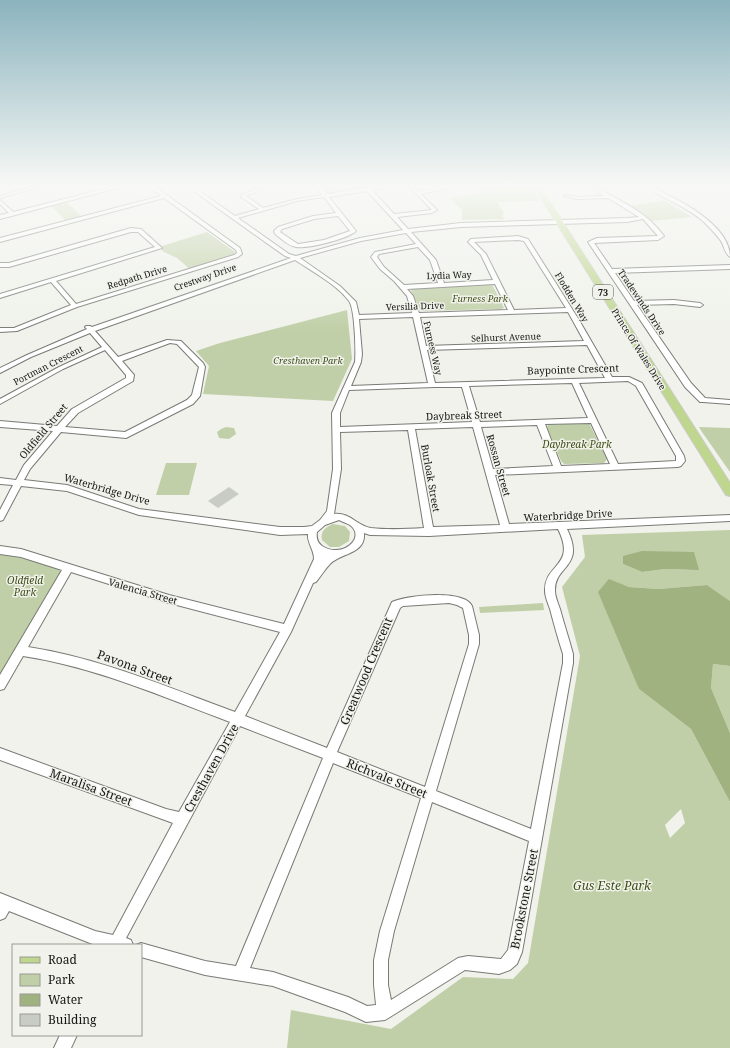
<svg xmlns="http://www.w3.org/2000/svg" width="730" height="1048" viewBox="0 0 730 1048" font-family="'Noto Serif',serif">
  <style>
    .green { fill: #c0cfa7; fill-rule: evenodd }
    .water { fill: #9fb27f }
    .building { fill: #c9ccc5 }
    .lines { fill: none; stroke-linecap: round; stroke-linejoin: round }
    .minor-casing { stroke: #787b75; stroke-width: 2 }
    .major-casing { stroke: #cccccb; stroke-width: 2 }
    .minor { fill: #fff; fill-rule: evenodd }
    .major { fill: #bfd68f; fill-rule: evenodd }
    .labels { text-anchor: middle; dominant-baseline: central; stroke-width: 3; stroke-linejoin: round; paint-order: stroke }
    .far-street-label { font-size: 9px; fill: #161714; stroke: #f0f2eb }
    .shield { fill: #f0f2eb; stroke: #575954; stroke-width: 1 }
    .shield-label { font-size: 9px; font-weight: bold; fill: #161714 }
    .far-park-label { font-size: 9px; font-style: italic; fill: #3d4e16; stroke: #f0f2eb }
    .street-label { font-size: 10px; fill: #161714; stroke: #f0f2eb }
    .park-label { font-size: 10px; font-style: italic; fill: #3d4e16; stroke: #f0f2eb }
    .near-street-label { font-size: 12px; fill: #161714; stroke: #f0f2eb }
    .near-park-label { font-size: 12px; font-style: italic; fill: #3d4e16; stroke: #f0f2eb }
  </style>
  <rect width="100%" height="100%" fill="#f0f2eb"/>
  <!-- green -->
  <g class="green">
    <polygon points="383,185 330,193 328,192 322,186"/>
    <polygon points="477,185 531,185 540,201 498,202 504,214 502,215 504,219 462,220 462,210 449,198 482,193 485,186"/>
    <polygon points="664,200 692,217 652,221 630,206"/>
    <polygon points="67,202 82,217 66,221 50,205"/>
    <polygon points="207,232 235,252 234,256 191,270 177,258 162,251 162,246"/>
    <polygon points="490,285 493,286 504,308 501,309 421,311 411,291 413,288"/>
    <polygon points="347,310 352,359 333,401 203,394 209,366 196,351 220,343"/>
    <polygon points="589,423 607,459 604,463 564,464 561,461 547,428 548,425"/>
    <polygon points="226,427 234,428 236,434 229,439 219,438 217,432 221,429"/>
    <polygon points="699,427 730,428 730,472 702,432"/>
    <polygon points="166,463 197,463 189,495 156,495"/>
    <path d="M333 524 345 526 350 532 349 541 339 547H330L322 540C320 531 326 527 333 524Z"/>
    <path d="M730 530V601L707 585 658 589 629 587 609 580 639 689 691 729 730 802V1048H287L291 1010 391 1029 463 977 513 979 528 963 580 656 562 587 585 557 582 535ZM623 564 699 570 665 569 642 572ZM681 809 685 823 670 838 665 825Z"/>
    <polygon points="0,553 58,567 61,573 0,676"/>
    <polygon points="543,603 544,610 480,613 479,607"/>
    <polygon points="713,664 730,666 730,733 711,688"/>
  </g>
  <!-- water -->
  <g class="water">
    <polygon points="642,551 694,552 699,570 665,569 642,572 623,564 623,556"/>
    <polygon points="609,579 629,587 658,589 707,585 730,601 730,666 713,664 711,688 730,733 730,802 691,729 639,689 598,592"/>
  </g>
  <!-- building -->
  <polygon class="building" points="229,487 239,494 218,508 208,501"/>
  <g class="lines">
    <!-- minor casing -->
    <g class="minor-casing">
      <g id="minor">
        <polygon points="37,185 46,185 0,198 0,196"/>
        <polygon points="119,185 129,185 0,219 0,215 9,213 0,204 0,200 13,212"/>
        <polygon points="147,185 153,185 240,248 242,254 238,257 77,307 17,331 0,332 0,328 14,328 71,305 51,282 0,298 0,294 155,247 138,232 131,232 9,267 0,267 0,263 9,263 131,228 141,229 162,248 56,281 76,304 234,255 237,253 236,250 164,198 0,242 0,238 161,196"/>
        <path d="M185 185H191L235 216 259 209 241 197V195L267 185H275L246 196 263 208 297 199 322 195 315 185H320L327 194 383 185H397L372 190 394 214 432 210 408 185H413L419 191 451 185H463L421 194 437 210 432 213 397 217 408 229 461 223 627 218 639 217 608 198 577 199 564 196 566 195 577 197 604 196 586 185H592C618 200 646 211 664 236L658 240 594 243 612 269 730 265V269L615 273 634 301 674 300 700 303 703 305 700 307 674 304 637 305 691 383 705 398 730 400V404L703 402H700L685 387 588 242 597 238 658 236 643 219 627 222 461 227 411 232 436 260 444 283 493 280 481 255 468 242 471 239 518 236 528 239 579 320 612 377H629L642 383 684 456 685 461 681 466 678 467 495 475 509 524 730 515V521L567 529C586 568 554 565 555 591 555 597 558 603 560 609 564 624 569 639 573 654V663L522 952 517 964 510 970 499 974 465 970 390 1017 385 1020 366 1022 345 1012 273 986 205 975 141 957V945H136L141 943 205 961 236 966 323 758 240 726 126 938 131 940 133 945H95L9 911 5 918 0 920V893L95 931 113 935 173 823 0 760V748L166 809 179 812 230 722C161 696 95 667 23 656L4 689 0 690V675L62 570 21 557 0 554V546L21 549 169 595 284 624 314 559C314 549 307 543 308 534L280 535 139 515 67 491 21 486 3 520 0 521V510L13 485 0 484V478L16 480 24 465 53 431 0 427V421L57 426 72 409 126 378V375L105 350 63 369 0 404V399L59 367 102 347 90 333 31 357 0 373V368L27 355 87 329 85 327 86 326H90L92 327 291 258 285 256ZM367 191 403 230 360 238 296 256 289 254 238 218 297 201 324 197 336 213 313 216 278 227 274 231 275 234C282 239 288 246 296 247 307 249 348 239 356 231L329 197ZM338 216 350 231 324 240 298 244 280 232 282 229 314 219ZM406 233 416 244 375 252 371 257 380 269 394 281 407 296 412 313 359 315 356 302 340 286 300 258 361 241ZM518 240 524 241 566 308 514 310 486 254 474 242ZM418 247 430 260 438 283 404 285 384 267 377 257 379 254ZM295 260C313 272 336 284 349 301 355 309 356 352 355 362L332 413 333 469 327 511 320 520 312 526 304 527H280L139 509 67 485 24 480 30 469 61 432 126 438 193 404 200 396 205 367 203 363 181 341 167 340 118 357 95 331ZM495 284 508 310 419 313 413 296 407 289ZM568 312 584 341 426 346 420 317ZM413 317 428 383 351 386 361 362 362 354 359 319ZM170 343 177 344 199 367 192 395 187 400 125 432 65 427 78 413 133 381 134 375 122 361ZM587 345 605 378 435 383 427 350ZM628 381 636 386 676 456V461L618 464 579 383ZM572 383 588 418 480 422 469 386ZM435 387H462L472 422 340 427V413L349 390ZM591 423 610 464 561 466 545 424ZM537 425 553 466 493 469 481 427ZM473 427 500 525 433 527 415 429ZM408 430 424 528C407 529 388 530 371 528 357 526 350 512 334 514L341 469 340 432ZM339 520C342 522 347 523 350 525 367 538 341 559 322 546 317 542 316 538 317 532L325 525ZM558 529C577 567 544 563 545 591 545 597 548 603 550 609 554 624 558 639 563 654V663L531 829 436 791 479 644V635L472 606C464 589 407 595 392 602L327 748 245 716 291 632 313 583 316 582C321 576 325 569 330 564 341 553 366 554 364 533L370 535 429 536ZM71 572 169 603 280 632 235 712C167 687 100 658 28 647ZM449 603 457 605 463 608 469 635V644L425 787 337 752 400 608 403 606ZM333 763 421 798 380 931 374 960V985L376 1005 367 1006 348 997 273 972 250 968ZM432 802 529 841 508 950 501 959 468 956 458 958 391 1000 388 985V960L394 931Z"/>
        <path d="M642 185C652 185 660 191 668 195 690 206 730 229 730 257 725 254 724 246 721 241 716 234 710 228 704 222 686 206 662 198 642 185Z"/>
        <polygon points="60,1035 77,1035 71,1048 54,1048"/>
      </g>
    </g>
    <!-- major casing -->
    <g class="major-casing">
      <polygon id="major" points="533,185 539,185 730,483 730,496 726,495"/>
    </g>
    <!-- minor -->
    <use href="#minor" class="minor"/>
    <!-- major -->
    <use href="#major" class="major"/>
  </g>
  <!-- sky -->
  <linearGradient id="sky" x2="0" y2="1"><stop stop-color="#8bb3be"/><stop offset="0.56" stop-color="#f8f9f6"/><stop offset="1" stop-color="#f8f9f6" stop-opacity="0"/></linearGradient>
  <rect width="730" height="332" fill="url(#sky)"/>
  <g class="labels">
    <!-- far-street labels -->
    <g class="far-street-label">
      <text transform="translate(449 275) rotate(-2)">Lydia Way</text>
      <text transform="translate(137 277) rotate(-17)">Redpath Drive</text>
      <text transform="translate(205 277) rotate(-19)">Crestway Drive</text>
      <text transform="translate(572 297) rotate(59)">Flodden Way</text>
      <text transform="translate(642 302) rotate(56)">Tradewinds Drive</text>
      <text transform="translate(415 306) rotate(-2)">Versilia Drive</text>
      <text transform="translate(506 337) rotate(-2)">Selhurst Avenue</text>
      <text transform="translate(433 348) rotate(77)">Furness Way</text>
      <text transform="translate(639 349) rotate(58)">Prince Of Wales Drive</text>
      <text transform="translate(48 365) rotate(-27)">Portman Crescent</text>
    </g>
    <!-- shield labels -->
    <rect class="shield" x="593" y="285" width="20" height="14" rx="3"/>
    <g class="shield-label">
      <text x="603" y="292">73</text>
    </g>
    <!-- far-park labels -->
    <g class="far-park-label">
      <text x="480" y="298">Furness Park</text>
      <text x="308" y="360">Cresthaven Park</text>
    </g>
    <!-- street labels -->
    <g class="street-label">
      <text transform="translate(573 369) rotate(-2)">Baypointe Crescent</text>
      <text transform="translate(464 415) rotate(-2)">Daybreak Street</text>
      <text transform="translate(43 431) rotate(-50)">Oldfield Street</text>
      <text transform="translate(499 465) rotate(74)">Rossan Street</text>
      <text transform="translate(431 478) rotate(80)">Burloak Street</text>
      <text transform="translate(107 489) rotate(16)">Waterbridge Drive</text>
      <text transform="translate(568 515) rotate(-3)">Waterbridge Drive</text>
      <text transform="translate(143 591) rotate(16)">Valencia Street</text>
    </g>
    <!-- park labels -->
    <g class="park-label">
      <text x="577" y="444">Daybreak Park</text>
      <text x="25" y="580">Oldfield<tspan x="25" dy="12">Park</tspan></text>
    </g>
    <!-- near-street labels -->
    <g class="near-street-label">
      <text transform="translate(135 667) rotate(20)">Pavona Street</text>
      <text transform="translate(366 671) rotate(-67)">Greatwood Crescent</text>
      <text transform="translate(211 768) rotate(-61)">Cresthaven Drive</text>
      <text transform="translate(387 778) rotate(22)">Richvale Street</text>
      <text transform="translate(91 787) rotate(20)">Maralisa Street</text>
      <text transform="translate(524 899) rotate(-79)">Brookstone Street</text>
    </g>
    <!-- near-park labels -->
    <g class="near-park-label">
      <text x="612" y="885">Gus Este Park</text>
    </g>
  </g>
  <!-- legend -->
  <rect x="12" y="944" width="130" height="92" fill="#f0f2eb" stroke="#999a95"/>
  <rect x="20" y="957" width="20" height="6" fill="#bfd68f" stroke="#999a95"/>
  <text x="48" y="964" font-size="12" fill="#161714">Road</text>
  <rect x="20" y="974" width="20" height="12" fill="#c0cfa7" stroke="#999a95"/>
  <text x="48" y="984" font-size="12" fill="#161714">Park</text>
  <rect x="20" y="994" width="20" height="12" fill="#9fb27f" stroke="#999a95"/>
  <text x="48" y="1004" font-size="12" fill="#161714">Water</text>
  <rect x="20" y="1014" width="20" height="12" fill="#c9ccc5" stroke="#999a95"/>
  <text x="48" y="1024" font-size="12" fill="#161714">Building</text>
</svg>
